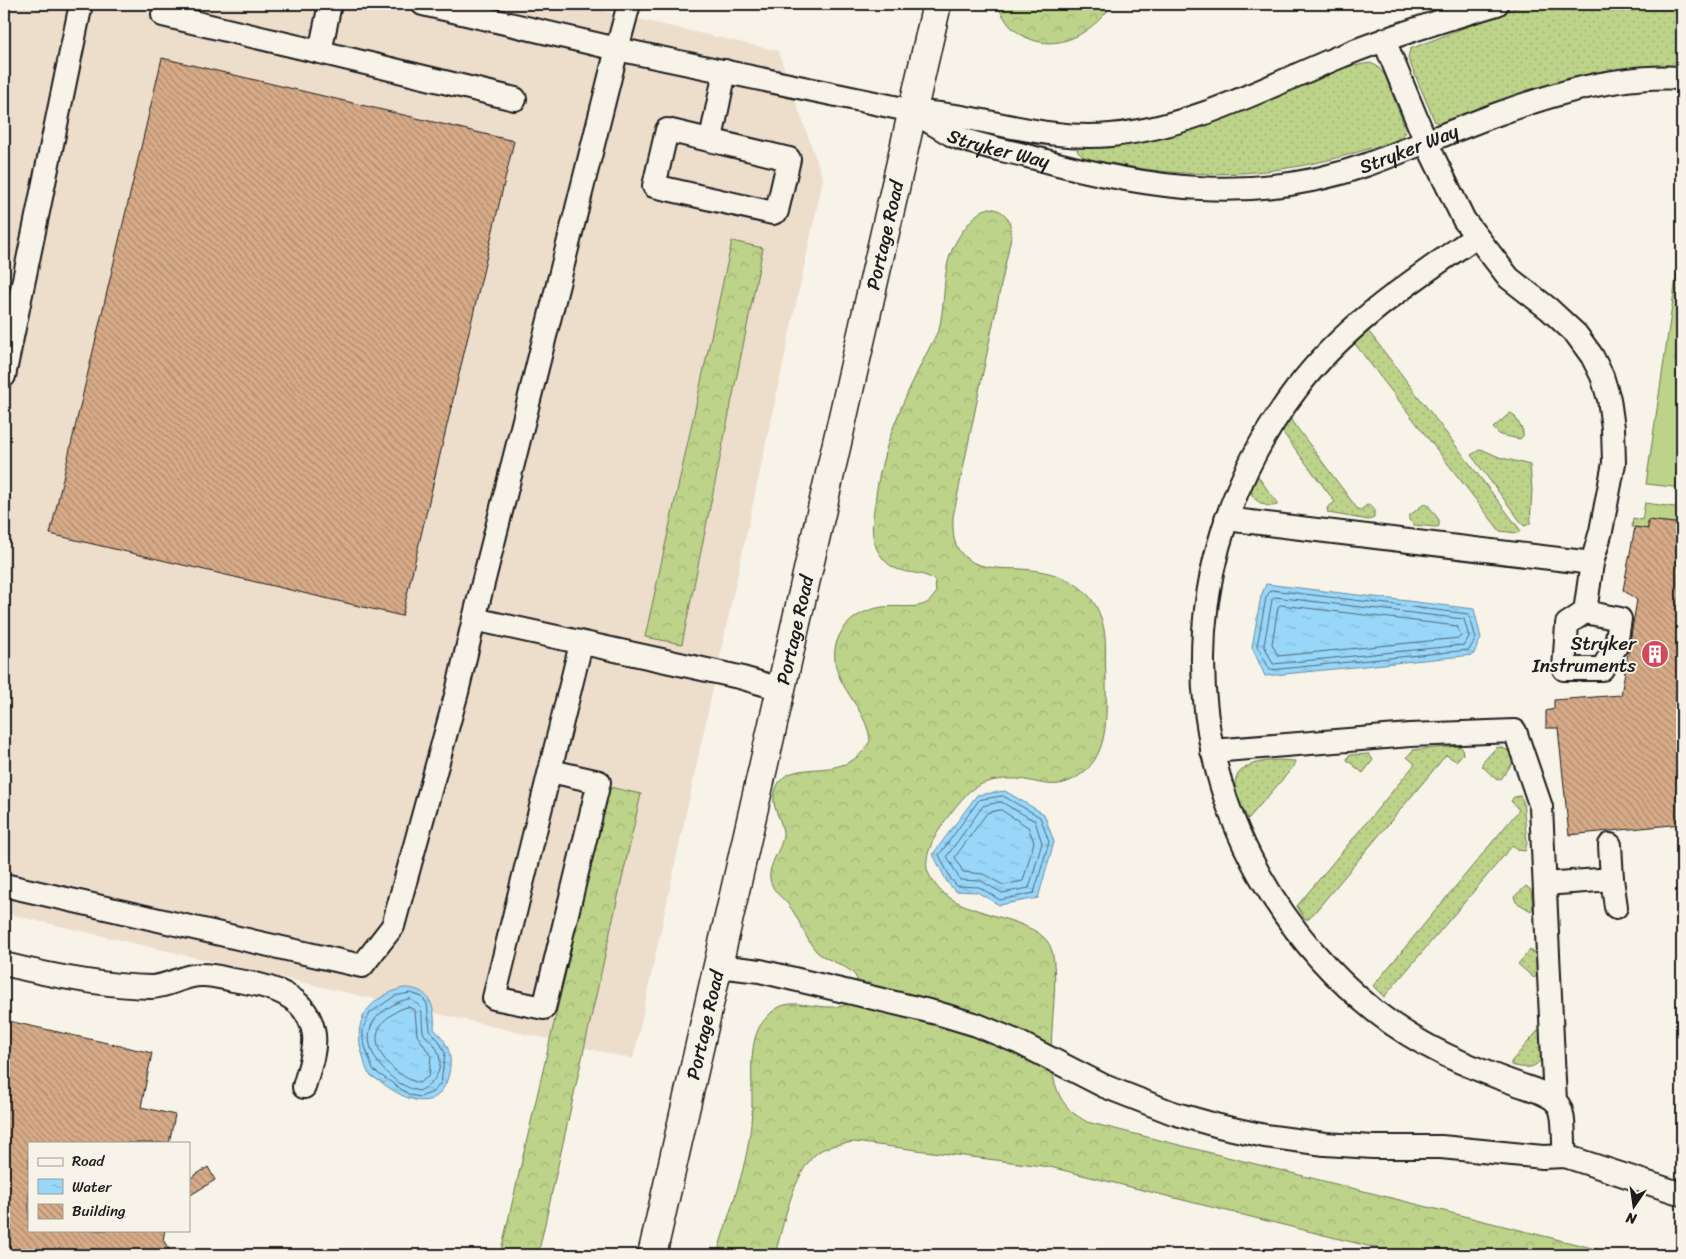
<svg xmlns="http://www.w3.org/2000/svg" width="1686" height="1259" viewBox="0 0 1686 1259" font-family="Sriracha,sans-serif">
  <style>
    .built { fill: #edddcb }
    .grass { fill: url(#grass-dots); stroke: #6c7852 }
    .forest { fill: url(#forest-crowns); stroke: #6c7852 }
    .garden { fill: #bcd389; stroke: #6c7852 }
    .water { fill: url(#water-ripples); stroke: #668ca1 }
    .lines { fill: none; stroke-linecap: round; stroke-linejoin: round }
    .shore { stroke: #4e6775; stroke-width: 1 }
    .building { fill: url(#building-back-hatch); stroke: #1c1c1c }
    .minor-casing { stroke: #1c1c1c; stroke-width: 26 }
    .major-casing { stroke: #1c1c1c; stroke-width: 31 }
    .minor { stroke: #f7f3e8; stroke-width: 22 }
    .major { stroke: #f7f3e8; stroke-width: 28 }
    .labels { text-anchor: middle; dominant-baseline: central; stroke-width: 4; stroke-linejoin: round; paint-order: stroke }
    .street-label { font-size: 19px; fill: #1c1c1c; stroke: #f7f3e8 }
    .poi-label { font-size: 19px; fill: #1c1c1c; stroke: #f7f3e8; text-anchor: end }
  </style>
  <defs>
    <pattern id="grass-dots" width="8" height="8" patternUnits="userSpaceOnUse" patternTransform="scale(1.25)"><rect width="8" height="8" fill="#bcd389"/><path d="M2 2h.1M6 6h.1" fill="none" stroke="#a1b576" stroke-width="1.8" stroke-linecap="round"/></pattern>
    <pattern id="forest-crowns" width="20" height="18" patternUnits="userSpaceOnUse" patternTransform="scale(1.25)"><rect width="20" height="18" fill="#bcd389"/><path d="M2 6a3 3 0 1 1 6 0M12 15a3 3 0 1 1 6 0" fill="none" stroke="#a1b576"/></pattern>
    <pattern id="water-ripples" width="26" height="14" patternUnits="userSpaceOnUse" patternTransform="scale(1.25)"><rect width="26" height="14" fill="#98d7fa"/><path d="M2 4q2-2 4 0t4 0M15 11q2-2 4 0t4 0" fill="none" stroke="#82b8d6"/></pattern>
    <pattern id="building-back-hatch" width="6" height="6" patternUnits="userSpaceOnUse" patternTransform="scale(1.25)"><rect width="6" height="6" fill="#d7ab88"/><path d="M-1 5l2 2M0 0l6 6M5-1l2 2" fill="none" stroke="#ae8a6e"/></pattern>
  </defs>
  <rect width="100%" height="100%" fill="#f7f3e8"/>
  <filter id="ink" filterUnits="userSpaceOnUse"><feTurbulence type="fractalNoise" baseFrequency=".02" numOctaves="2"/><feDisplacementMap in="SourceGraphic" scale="10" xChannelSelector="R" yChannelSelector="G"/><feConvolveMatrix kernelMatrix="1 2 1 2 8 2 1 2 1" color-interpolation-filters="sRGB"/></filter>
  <g filter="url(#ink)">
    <!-- built -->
    <polygon class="built" points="4,4 572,4 778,51 823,179 633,1059 4,913"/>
    <!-- grass -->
    <g class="grass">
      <polygon points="1525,4 1682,4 1682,70 1444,123 1435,122 1408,58 1410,49"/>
      <path d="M1370 63 1377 66 1385 75 1406 130C1401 142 1384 144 1374 147 1290 175 1202 182 1116 164 1104 162 1084 161 1077 151L1079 146 1329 70Z"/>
      <polygon points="1363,324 1521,531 1517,533 1500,531 1348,335"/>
      <polygon points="1510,413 1514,415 1523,431 1523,436 1520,439 1500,435 1493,428"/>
      <polygon points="1289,417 1359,511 1367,505 1371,505 1374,510 1374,518 1369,520 1328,513 1327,508 1335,502 1278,426"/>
      <polygon points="1481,449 1499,457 1530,465 1532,490 1530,524 1524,526 1471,455"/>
      <path d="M1254 471 1277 503V505C1271 507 1266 506 1261 503 1246 496 1251 484 1254 471Z"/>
      <polygon points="1424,504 1428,505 1439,520 1439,526 1437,527 1414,525 1409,520 1409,516"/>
      <polygon points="1458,746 1462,748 1463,754 1456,761 1446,755 1309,919 1305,919 1297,906 1415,764 1407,757 1413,750"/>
      <polygon points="1500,747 1511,752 1514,761 1501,779 1497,780 1483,767 1482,763 1496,748"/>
      <polygon points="1369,754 1373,760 1363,773 1347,760 1349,755"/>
      <path d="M1295 761V765L1248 819C1243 810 1236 797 1235 787 1233 759 1277 759 1295 761Z"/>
      <polygon points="1520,796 1523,801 1527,843 1525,851 1517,850 1513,845 1384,997 1373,986 1519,810 1511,801 1514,797"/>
      <polygon points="1526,886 1531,890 1533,908 1531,911 1516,902 1514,897"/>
      <polygon points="1530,950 1537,954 1539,974 1534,978 1518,964"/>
      <path d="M1542 1026C1545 1052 1546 1075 1511 1065V1062Z"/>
    </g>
    <!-- forest -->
    <g class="forest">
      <path d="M996 4H1113C1088 38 1047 59 1011 27 1005 21 1001 11 996 4Z"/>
      <path d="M990 208C1007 211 1011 220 1011 237L953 517C953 529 952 543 961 553 975 570 1001 568 1021 569 1066 572 1099 588 1105 636 1106 649 1105 664 1106 677 1106 710 1111 754 1080 775 1074 779 1067 783 1059 784 1045 786 1032 780 1018 779 999 778 977 781 964 797 950 813 923 846 927 869 928 873 931 878 933 881 954 920 1043 913 1052 951 1063 998 1035 1072 1068 1108 1073 1114 1081 1118 1087 1122L1620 1255H1404L1050 1167 854 1142C842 1144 827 1145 817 1153 793 1173 783 1226 775 1255H717C732 1199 753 1158 752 1097 752 1076 749 1045 760 1026 766 1017 775 1007 785 1005 806 999 849 1021 857 990 864 967 828 963 817 952 804 938 800 918 787 903 780 896 772 890 770 879 768 864 781 851 783 836 784 822 772 810 774 796 782 748 844 791 870 741 868 708 830 684 835 649 839 625 859 610 883 607 897 605 912 609 925 604 930 602 933 597 936 593L935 581C918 567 898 579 882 557 869 541 872 522 875 503 882 439 910 386 939 329 949 286 937 261 969 223 976 215 980 210 990 208Z"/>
      <polygon points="732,241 763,248 682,644 645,637"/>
      <polygon points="609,787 641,794 538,1255 500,1255"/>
    </g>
    <!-- garden -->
    <g class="garden">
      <polygon points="1678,265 1682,266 1682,311 1675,361 1682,362 1682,488 1646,484"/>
      <polygon points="1645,503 1682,508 1682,524 1648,520 1648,529 1632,527 1633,518 1642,520"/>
    </g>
    <!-- water -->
    <g class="water">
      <polygon points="1266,584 1474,609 1481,638 1473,655 1265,676 1252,647 1261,596"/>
      <polygon points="1005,791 1044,814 1054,842 1038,898 999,905 977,892 955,891 947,882 933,854 977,795"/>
      <path d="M403 988C429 987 436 1006 434 1029 447 1041 453 1054 449 1073 440 1113 410 1103 385 1085 381 1081 373 1078 369 1074 366 1070 364 1061 363 1056 351 1021 368 998 403 988Z"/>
    </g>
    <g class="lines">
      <!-- shore -->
      <g class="shore">
        <polygon points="1271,590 1469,614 1476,638 1469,650 1270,670 1257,646 1266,598"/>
        <polygon points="1275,597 1464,619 1469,637 1464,645 1273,664 1264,645 1272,600"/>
        <polygon points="1281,605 1457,626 1461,636 1459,638 1278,656 1272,644 1278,607"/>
        <polygon points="1003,796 1040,817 1049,842 1034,893 1000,900 979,887 957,886 951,879 939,855 979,800"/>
        <polygon points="1001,802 1035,821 1042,843 1029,888 1002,893 981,881 960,880 947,856 983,806"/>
        <polygon points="1001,810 1028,827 1034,842 1023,881 1003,885 983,874 963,872 955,857 987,813"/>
        <polygon points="411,993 422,997 427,1004 430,1030 439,1041 445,1053 441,1083 433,1092 420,1097 410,1095 373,1070 363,1040 363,1028 370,1013 395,996"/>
        <path d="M410 999 421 1007C423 1015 421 1027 424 1034 427 1039 432 1041 435 1046 446 1063 438 1083 419 1091 385 1084 347 1036 385 1010 394 1004 400 1000 410 999Z"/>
        <path d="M408 1007 415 1010 417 1035 431 1056 429 1076 419 1083C390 1075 358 1038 391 1015 397 1011 401 1008 408 1007Z"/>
      </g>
    </g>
    <!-- building -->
    <g class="building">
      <polygon points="162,58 514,141 402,616 50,534"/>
      <polygon points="1648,520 1682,524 1682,824 1569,835 1558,728 1546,728 1546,711 1554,709 1554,700 1621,695 1637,600 1623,590 1635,527 1648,529"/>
      <polygon points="4,1020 152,1053 141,1107 175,1115 169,1143 29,1143 29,1230 165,1230 163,1240 173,1255 4,1255"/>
      <polygon points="208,1167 215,1180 189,1196 189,1179"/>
    </g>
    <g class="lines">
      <!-- minor casing -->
      <g class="minor-casing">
        <g id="minor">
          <polyline points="330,4 320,52 515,99"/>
          <polyline points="423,4 617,49 474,619"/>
          <path d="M629 4 617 49 913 111C929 113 946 114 962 117 1013 126 1059 140 1111 135 1193 127 1264 88 1339 57 1391 36 1444 20 1497 4"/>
          <polyline points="163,15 320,52"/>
          <polyline points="1384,40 1426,142 1464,220 1509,278 1549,309 1576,334 1592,356 1602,376 1609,399 1613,428 1614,463 1601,531 1592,563 1585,612 1567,624 1564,669 1602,669 1616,646 1620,619 1585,612"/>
          <path id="s1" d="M920 116C931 122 943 130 954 136 977 146 1010 151 1035 158 1147 189 1254 205 1366 165 1466 129 1574 72 1682 78"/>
          <polygon points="667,130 789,159 777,211 773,213 654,186"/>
          <polyline points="711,139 725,71"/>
          <path d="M1475 237C1411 282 1346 324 1298 387 1145 587 1181 854 1376 1012 1419 1046 1468 1067 1520 1085 1531 1089 1555 1095 1560 1108 1565 1118 1563 1143 1565 1156"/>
          <polyline points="4,376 81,4"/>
          <polyline points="1226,519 1592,563"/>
          <polyline points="1212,751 1410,735 1515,731 1541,807 1555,1101"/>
          <polyline points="551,771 599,782 544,1008 494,998 581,644"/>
          <polyline points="1612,879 1616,907"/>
          <polyline points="1545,884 1612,879 1610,845"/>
          <polyline points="4,885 362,966 393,926 457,692 474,619 739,677 781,689"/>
          <path d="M4 964C52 976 101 986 151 987 168 987 185 974 203 975 213 975 223 978 233 980 267 985 309 994 314 1035 316 1052 308 1071 304 1087"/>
          <polyline points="718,966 760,971 937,1013 977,1025 1018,1042 1104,1086 1173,1113 1219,1126 1265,1136 1325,1144 1373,1147 1441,1147 1543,1157 1565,1156 1682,1194"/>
        </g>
      </g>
      <!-- major casing -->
      <g class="major-casing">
        <g id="major">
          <path id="s2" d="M652 1255 937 4"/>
        </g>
      </g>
      <!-- minor -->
      <use href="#minor" class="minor"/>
      <!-- major -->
      <use href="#major" class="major"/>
    </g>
  </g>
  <!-- icons -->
  <defs>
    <g id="building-disc" transform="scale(1.4375)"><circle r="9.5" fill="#d1495b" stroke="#f7f3e8"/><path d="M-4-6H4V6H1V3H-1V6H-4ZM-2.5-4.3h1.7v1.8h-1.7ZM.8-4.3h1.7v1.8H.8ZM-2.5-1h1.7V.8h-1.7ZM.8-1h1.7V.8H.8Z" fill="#fff"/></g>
  </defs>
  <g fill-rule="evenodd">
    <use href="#building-disc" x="1655" y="654"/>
  </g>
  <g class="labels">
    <!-- street labels -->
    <g class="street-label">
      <text stroke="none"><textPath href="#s1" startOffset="86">Stryker Way</textPath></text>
      <text stroke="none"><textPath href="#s1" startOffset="506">Stryker Way</textPath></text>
      <text stroke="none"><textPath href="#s2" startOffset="1046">Portage Road</textPath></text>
      <text stroke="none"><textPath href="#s2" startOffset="641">Portage Road</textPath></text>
      <text stroke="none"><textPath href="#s2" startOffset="236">Portage Road</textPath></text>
    </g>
    <!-- poi labels -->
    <g class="poi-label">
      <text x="1636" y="643">Stryker<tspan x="1636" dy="22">Instruments</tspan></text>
    </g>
  </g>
  <!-- margin -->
  <rect width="1686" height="1259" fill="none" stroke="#f7f3e8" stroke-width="20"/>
  <rect x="10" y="10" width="1666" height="1239" fill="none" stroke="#1c1c1c" stroke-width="2" filter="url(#ink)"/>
  <!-- legend -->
  <rect x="28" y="1142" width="162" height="90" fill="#f7f3e8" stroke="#9f9d96"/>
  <rect x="38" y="1158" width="25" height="8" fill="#f7f3e8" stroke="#9f9d96"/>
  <text x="72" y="1166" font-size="15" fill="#1c1c1c">Road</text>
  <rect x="38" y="1179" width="25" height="15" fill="url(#water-ripples)" stroke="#9f9d96"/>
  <text x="72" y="1192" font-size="15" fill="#1c1c1c">Water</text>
  <rect x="38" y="1204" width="25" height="15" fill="url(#building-back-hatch)" stroke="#9f9d96"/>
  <text x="72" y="1216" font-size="15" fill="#1c1c1c">Building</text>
  <!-- north arrow -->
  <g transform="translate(1634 1206) rotate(193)" stroke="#f7f3e8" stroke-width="4" paint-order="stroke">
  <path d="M0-4L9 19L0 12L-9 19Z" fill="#1c1c1c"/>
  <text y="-8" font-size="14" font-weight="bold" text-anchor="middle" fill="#1c1c1c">N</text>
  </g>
</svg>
